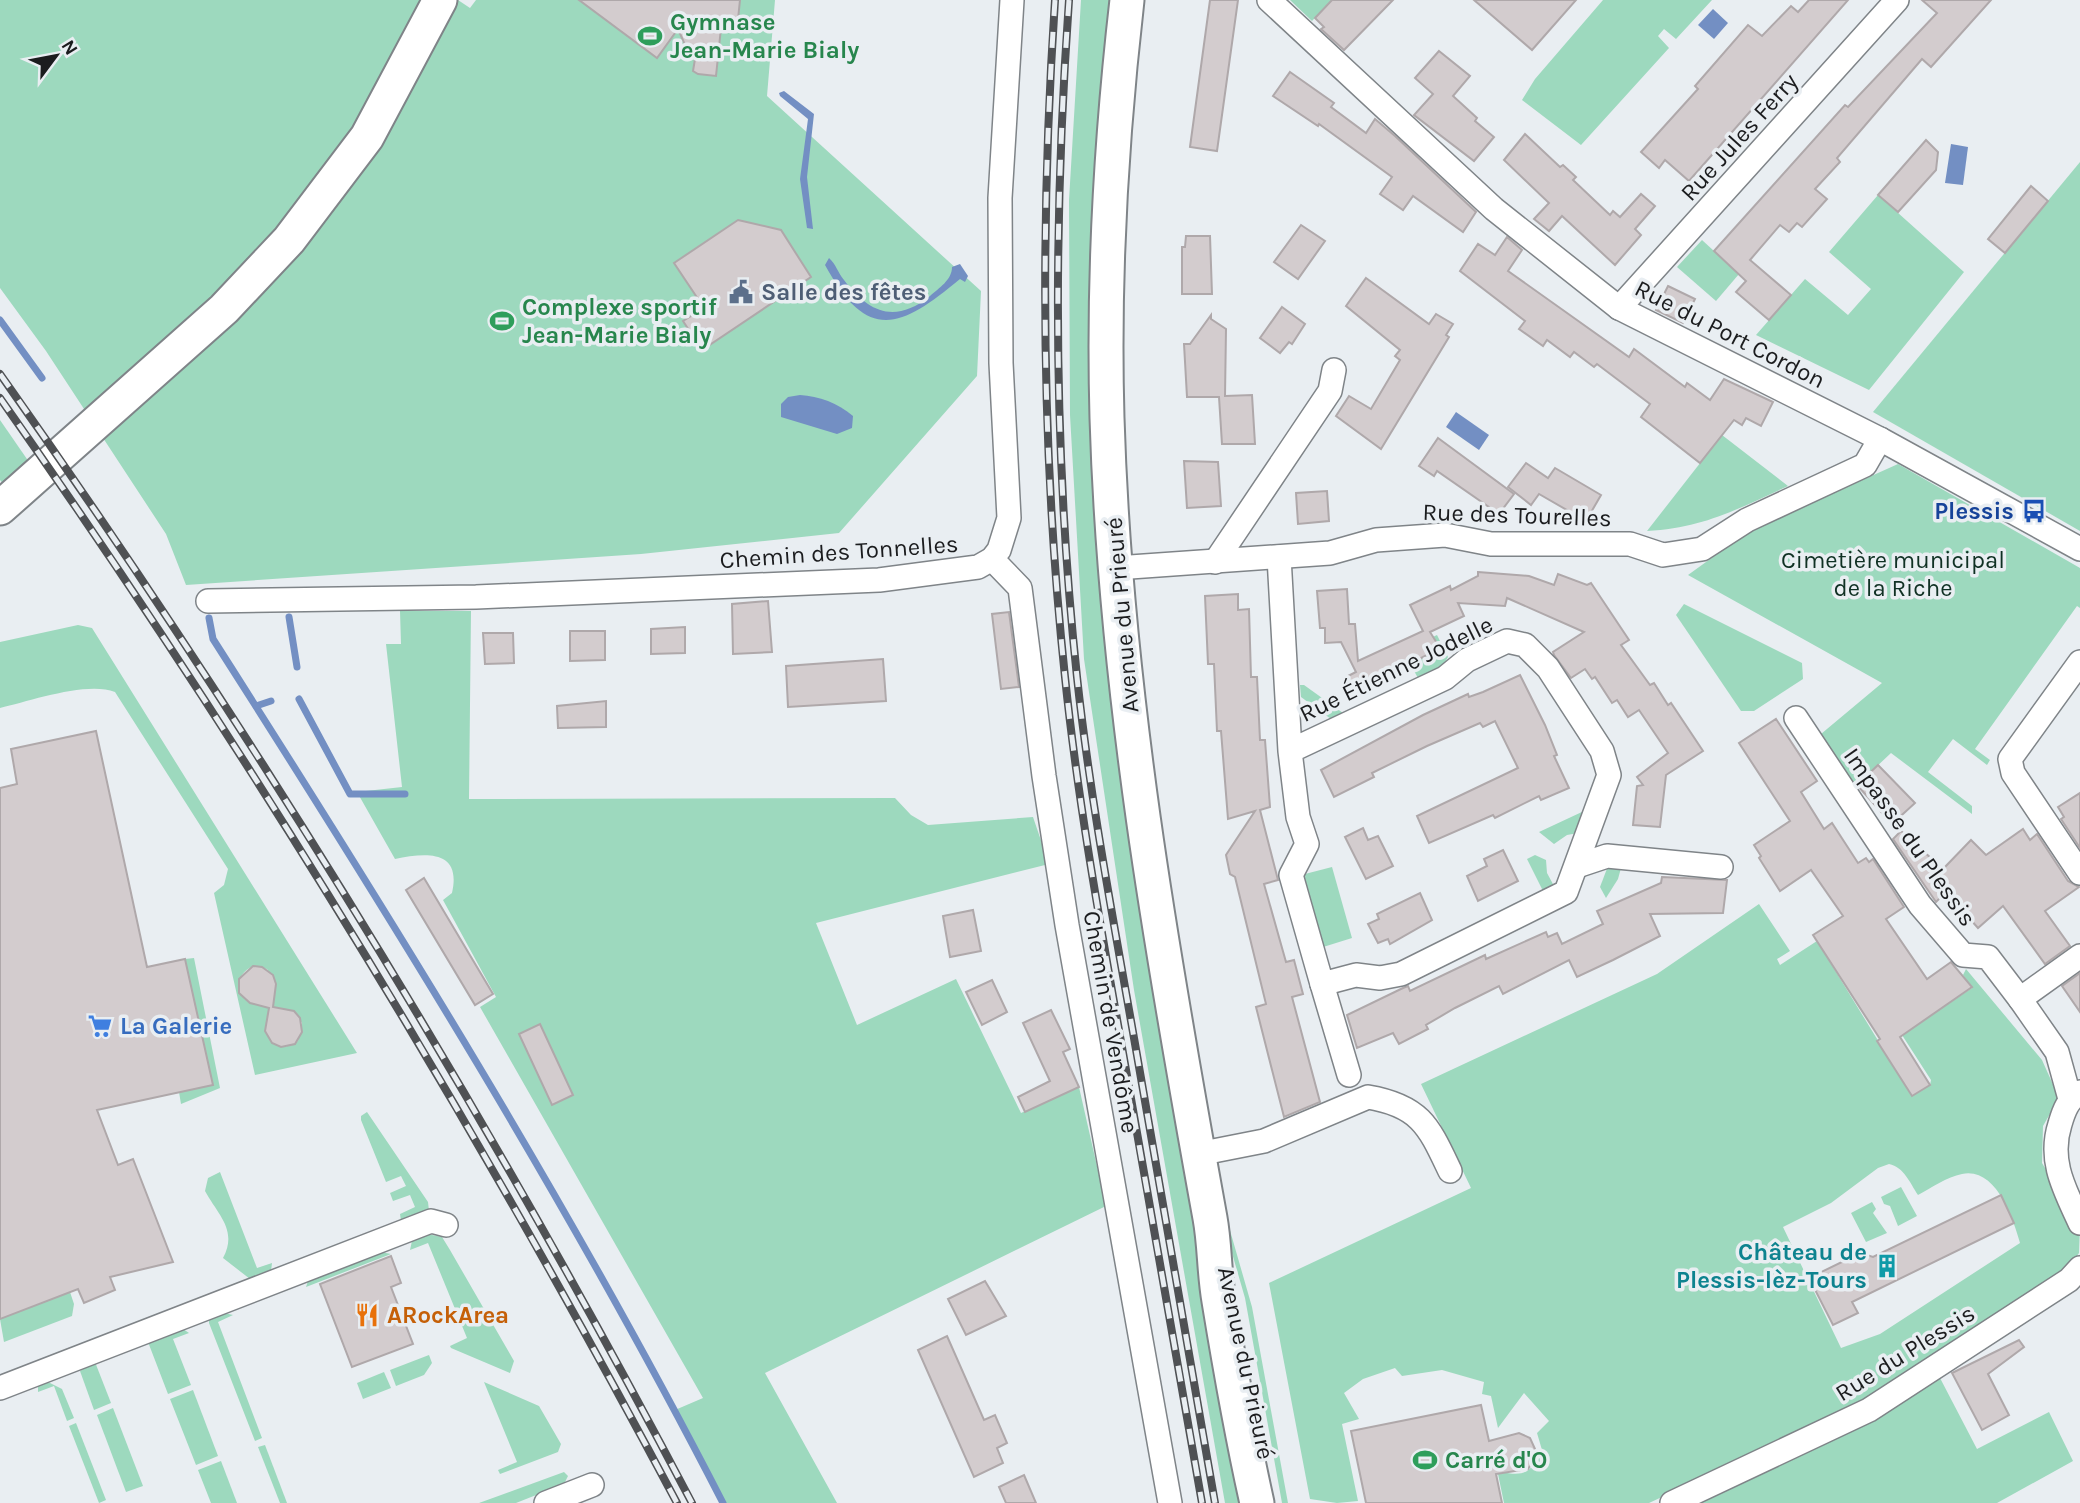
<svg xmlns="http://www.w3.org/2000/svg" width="2080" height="1503" viewBox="0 0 2080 1503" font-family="Karla,sans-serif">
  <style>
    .green { fill: #9dd9be; fill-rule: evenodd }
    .water { fill: #738fc3 }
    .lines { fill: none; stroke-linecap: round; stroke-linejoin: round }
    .stream { stroke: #738fc3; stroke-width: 7 }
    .building { fill: #d3ccce; stroke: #afa8aa; stroke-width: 2 }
    .street-casing { stroke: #7f8488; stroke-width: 26 }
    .secondary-casing { stroke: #7f8488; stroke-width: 37 }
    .street { stroke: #fff; stroke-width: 23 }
    .secondary { stroke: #fff; stroke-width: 33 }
    .rail-casing { stroke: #4f5154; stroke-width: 8 }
    .rail { stroke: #e9eef2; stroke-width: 5; stroke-dasharray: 16; stroke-linecap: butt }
    .labels { text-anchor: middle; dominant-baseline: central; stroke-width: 7; stroke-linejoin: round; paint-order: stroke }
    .leisure-label { font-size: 24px; font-weight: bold; fill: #27864d; stroke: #e9eef2; text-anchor: start }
    .street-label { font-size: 24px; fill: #1b1c1e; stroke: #e9eef2 }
    .service-label { font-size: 24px; font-weight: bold; fill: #4e5e75; stroke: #e9eef2; text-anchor: start }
    .transit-label { font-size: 24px; font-weight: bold; fill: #164399; stroke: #e9eef2; text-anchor: end }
    .park-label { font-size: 24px; fill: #103124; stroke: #e9eef2 }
    .shop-label { font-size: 24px; font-weight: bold; fill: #366cbe; stroke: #e9eef2; text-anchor: start }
    .culture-label { font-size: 24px; font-weight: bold; fill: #0d838f; stroke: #e9eef2; text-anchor: end }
    .food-label { font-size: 24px; font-weight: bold; fill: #c56008; stroke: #e9eef2; text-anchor: start }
  </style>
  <rect width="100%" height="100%" fill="#e9eef2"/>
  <!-- green -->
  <g class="green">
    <polygon points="0,0 458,0 470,8 476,0 775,0 767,96 981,291 977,376 839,533 641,554 186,585 166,534 46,351 0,288"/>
    <polygon points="1081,0 1115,0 1095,400 1249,1503 1225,1503 1134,990 1084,659 1070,415 1069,200"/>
    <polygon points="1290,0 1332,0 1312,21"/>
    <polygon points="1603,0 1712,0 1676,39 1664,29 1658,36 1669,48 1581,145 1522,100 1535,79"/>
    <polygon points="2080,162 2080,531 1873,412"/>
    <polygon points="1878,195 1964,272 1869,390 1756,335 1805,279 1848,315 1871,289 1829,252"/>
    <polygon points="1702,240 1739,274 1716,301 1677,267"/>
    <polygon points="0,420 29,462 4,485 0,480"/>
    <path d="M1722 435 1788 486C1737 509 1704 528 1647 531Z"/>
    <polygon points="1898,464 2080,568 2080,608 2077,606 1975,749 1990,760 1987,765 1953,739 1928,772 1972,806 1972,814 1891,753 1856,786 1821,734 1882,683 1688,575 1749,531"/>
    <polygon points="1684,604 1802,663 1803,679 1754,711 1741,711 1676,615"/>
    <path d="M400 611H471L469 799 895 798 911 815 928 825 1033 817 1049 864 816 923 857 1025 956 979 1021 1113 1079 1087 1106 1206 765 1373 837 1503H724L675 1410 703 1398 480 1007 496 997 443 900 452 893C462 849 425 853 395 859L357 792 402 787 386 644H401Z"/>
    <path d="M78 625 92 628 357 1053 255 1075 214 893 224 885 228 869 115 692C87 681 30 701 0 708V642ZM253 966 267 969 276 984 274 993 250 1003C233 993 236 974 253 966ZM280 1009 294 1011 302 1023 298 1041 285 1047 272 1043 265 1031 268 1017Z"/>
    <polygon points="1437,635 1448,657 1443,666 1418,678 1403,651"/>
    <polygon points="1300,685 1304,685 1343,713 1331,719 1301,697"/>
    <polygon points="1584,811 1578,833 1567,835 1554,844 1539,832"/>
    <polygon points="1535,855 1546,860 1547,873 1554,886 1543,891 1527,859"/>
    <polygon points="1608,866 1621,868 1618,879 1606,898 1600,887"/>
    <polygon points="1332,867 1352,938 1320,948 1303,877 1305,874"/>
    <path d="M1759 904 1790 951 1777 959 1780 965 1817 941 1912 1096 1930 1085 1931 1080 1902 1035 1972 988 1963 975 1966 969 2042 1060 2059 1098 2043 1126 2042 1163 2080 1226 2079 1253 2063 1275 1877 1397 1649 1503H1504L1498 1474 1501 1472C1526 1477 1531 1472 1542 1450L1537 1433 1549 1421 1524 1393 1498 1428 1491 1396 1482 1394 1484 1382 1442 1370 1402 1376 1395 1368 1363 1379 1344 1393 1359 1419 1342 1424 1358 1501 1337 1503 1310 1499 1269 1283 1471 1188 1421 1084 1657 974ZM1889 1164C1904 1167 1910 1183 1918 1195 1931 1188 1947 1177 1962 1174 1996 1167 2013 1218 2020 1243L1880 1334 1841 1348 1783 1227 1831 1203 1878 1168Z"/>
    <polygon points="194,958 220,1088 181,1104 179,1092 213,1084 185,959"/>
    <polygon points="367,1112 428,1202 429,1211 401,1221 400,1214 415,1207 410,1195 393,1201 390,1193 406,1186 401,1176 386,1182 361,1120 361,1116"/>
    <path d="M220 1172 257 1268 272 1263 271 1271 250 1279 223 1258C238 1230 218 1215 205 1191L208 1178Z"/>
    <polygon points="1901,1187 1917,1216 1898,1226 1890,1206 1884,1204 1881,1197"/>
    <polygon points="1872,1202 1876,1209 1873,1213 1887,1233 1866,1242 1851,1213"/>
    <polygon points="1225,1213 1252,1307 1288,1503 1282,1503 1245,1298 1221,1215"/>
    <polygon points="427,1234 442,1237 450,1250 514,1361 510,1373 451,1348 450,1346 467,1338 428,1243 410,1250 412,1241"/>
    <polygon points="381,1252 391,1254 306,1287 308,1281 317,1276"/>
    <polygon points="70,1292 74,1304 72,1316 4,1342 0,1319"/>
    <polygon points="224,1313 233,1315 218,1322 262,1438 255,1441 209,1323 209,1319"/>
    <polygon points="183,1329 189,1333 173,1339 191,1385 168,1394 148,1342"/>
    <polygon points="429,1355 432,1363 424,1375 396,1386 390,1370"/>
    <polygon points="95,1362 111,1403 94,1410 80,1371"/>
    <polygon points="384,1372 391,1388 363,1399 357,1383"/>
    <polygon points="1940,1378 1977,1449 2049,1412 2073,1461 1997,1503 1698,1503 1876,1420"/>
    <polygon points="46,1381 62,1389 74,1418 67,1421 54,1386 38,1392 38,1386"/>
    <polygon points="484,1382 539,1406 561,1444 558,1452 500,1474 498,1470 517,1462"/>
    <polygon points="193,1390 218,1456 196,1465 170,1399"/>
    <polygon points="113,1408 143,1486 126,1492 97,1415"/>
    <polygon points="76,1423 106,1500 99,1503 69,1426"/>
    <polygon points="265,1445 287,1503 280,1503 258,1447"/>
    <polygon points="221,1461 237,1503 211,1503 198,1470"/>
    <polygon points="564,1472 568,1476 564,1484 516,1503 479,1503"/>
  </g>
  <!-- water -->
  <g class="water">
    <polygon points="1713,9 1728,23 1714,39 1698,25"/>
    <polygon points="784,91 814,114 807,177 813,229 807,228 800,179 808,119 780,96 779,93"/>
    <polygon points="1951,144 1968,147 1963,185 1945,183"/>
    <path d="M829 258C836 264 838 273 844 280 869 313 895 324 930 296 939 288 952 280 952 267L960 264 968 276 965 282 960 279C901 328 868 344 825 265Z"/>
    <path d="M800 395C819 396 838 403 853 416L852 428 837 434 781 417V404L788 397Z"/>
    <polygon points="1456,412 1489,435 1479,450 1446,427"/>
  </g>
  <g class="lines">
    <!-- stream -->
    <g class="stream">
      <polyline points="0,320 42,378"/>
      <polyline points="289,617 297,667"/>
      <path d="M209 618 213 639C393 921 570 1205 723 1503"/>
      <polyline points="299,699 350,794 405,794"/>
      <polyline points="256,706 271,701"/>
    </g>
  </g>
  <!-- building -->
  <g class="building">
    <polygon points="579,0 740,0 737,29 721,28 716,76 698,74 693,71 695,59 689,54 678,29 657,58"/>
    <polygon points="1210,0 1238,0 1217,151 1190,147"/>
    <polygon points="1332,0 1393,0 1344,50 1321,29 1324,27 1315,18"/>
    <polygon points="1474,0 1576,0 1532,50"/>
    <polygon points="1809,0 1848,0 1689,181 1665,160 1659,168 1641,152 1698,89 1695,86 1748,25 1762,36 1791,6 1798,12"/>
    <polygon points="1922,0 1991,0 1931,67 1922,59 1837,158 1840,162 1815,189 1827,199 1802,227 1797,223 1789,232 1780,225 1750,260 1791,295 1769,320 1736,292 1746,281 1714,251 1845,105 1848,107 1937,13"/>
    <polygon points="1439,51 1470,76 1453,96 1477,118 1475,121 1494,137 1474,161 1414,115 1433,94 1415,78"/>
    <polygon points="1290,72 1334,103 1331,107 1366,133 1375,119 1395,136 1476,212 1463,232 1413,196 1403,210 1380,194 1392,177 1319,124 1318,126 1273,96"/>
    <polygon points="1525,134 1560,167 1563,165 1576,177 1573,180 1610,215 1613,211 1620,217 1641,194 1655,206 1635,229 1641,235 1615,265 1562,216 1549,231 1534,219 1549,203 1504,160"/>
    <polygon points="1926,140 1938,152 1936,170 1898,212 1878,195"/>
    <polygon points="2031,186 2048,201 2005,253 1988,239"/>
    <polygon points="738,220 781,230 811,277 702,350 683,321 704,308 674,263"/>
    <polygon points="1301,225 1325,241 1298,279 1274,262"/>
    <polygon points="1186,236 1210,236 1212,294 1182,294 1182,247 1185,247"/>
    <polygon points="1507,237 1522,250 1508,271 1629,357 1634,349 1685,387 1687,383 1710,400 1724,379 1773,402 1761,426 1746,418 1742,425 1734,420 1700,463 1641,417 1650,404 1597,364 1594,367 1574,352 1570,357 1547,340 1543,346 1519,329 1525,321 1460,271 1478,244 1495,255"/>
    <polygon points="1366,278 1429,324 1436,314 1453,324 1446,335 1449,337 1381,449 1336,416 1349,396 1371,409 1400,360 1395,356 1400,350 1346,306"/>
    <polygon points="1668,286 1695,299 1683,323 1656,310"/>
    <polygon points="1282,307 1305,324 1292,344 1289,342 1280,353 1260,338"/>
    <polygon points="1211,315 1211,319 1226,329 1225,396 1252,395 1255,444 1222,444 1219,397 1187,397 1184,344 1190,344"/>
    <polygon points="1438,438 1514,494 1499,514 1437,471 1434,476 1419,466"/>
    <polygon points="1184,461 1218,462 1221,506 1187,508"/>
    <polygon points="1526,463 1548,478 1555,468 1601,495 1586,521 1539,494 1531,505 1508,487"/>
    <polygon points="1327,491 1329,521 1298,524 1296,493"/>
    <polygon points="1478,572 1529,576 1554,585 1558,574 1587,585 1591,583 1629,640 1621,645 1650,685 1654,683 1668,705 1671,703 1703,751 1666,775 1660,827 1633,825 1637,786 1643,785 1637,777 1668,753 1639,710 1628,717 1617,700 1612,703 1595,677 1592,679 1585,669 1571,678 1554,655 1553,652 1584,632 1507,598 1505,606 1458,603 1464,616 1430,632 1440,648 1354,694 1346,677 1356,672 1341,642 1325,643 1325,628 1320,628 1317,591 1347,589 1349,624 1355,624 1358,661 1423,631 1410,605 1450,586 1451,590 1478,576"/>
    <polygon points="1238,594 1238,610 1249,609 1251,677 1257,677 1260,740 1265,740 1270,807 1260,810 1278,880 1264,884 1286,962 1294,960 1303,994 1292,997 1320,1102 1284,1117 1256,1007 1266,1004 1235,877 1230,874 1226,855 1255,811 1228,819 1221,731 1217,731 1214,664 1208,664 1205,596"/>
    <polygon points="768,601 772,652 733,654 732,604"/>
    <polygon points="1009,612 1019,687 1001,689 992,614"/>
    <polygon points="685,627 685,653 651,654 651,629"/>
    <polygon points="570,631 605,631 605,660 570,661"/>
    <polygon points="483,633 513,633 514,663 485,664"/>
    <polygon points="883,659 886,701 788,707 786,666"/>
    <polygon points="1520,675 1545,725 1557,755 1554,756 1569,788 1541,800 1539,796 1495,818 1493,815 1429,843 1417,816 1518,768 1495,721 1483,727 1480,723 1427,746 1372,773 1374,777 1334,797 1321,770 1423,715 1468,694 1469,697 1483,692"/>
    <polygon points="606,701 606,727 558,728 557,706"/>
    <polygon points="1776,719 1817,781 1801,792 1824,829 1832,823 1858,863 1866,858 1869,862 1873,859 1904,907 1886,919 1927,979 1951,962 1972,987 1900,1037 1930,1085 1912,1096 1877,1041 1880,1039 1813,935 1843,916 1811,870 1780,891 1759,858 1761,856 1754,845 1790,821 1739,743"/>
    <polygon points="96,731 147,967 185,959 213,1085 97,1110 118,1165 133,1159 173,1262 110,1277 115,1290 84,1303 78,1289 0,1319 0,788 17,784 11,749"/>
    <polygon points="1878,765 1915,803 1892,824 1857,785"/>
    <polygon points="2080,793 2080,848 2061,819 2064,817 2058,807"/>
    <polygon points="1363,828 1368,840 1378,836 1393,866 1366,879 1345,837"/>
    <polygon points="2023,829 2030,840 2037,834 2068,881 2079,887 2045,911 2070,946 2045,964 2003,906 1978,928 1946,892 1936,902 1893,839 1901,831 1943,869 1971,840 1986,855"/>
    <polygon points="1503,850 1518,881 1478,901 1467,876 1487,866 1484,859"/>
    <polygon points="1662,877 1727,880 1723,913 1650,914 1660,936 1613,960 1577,977 1569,960 1503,994 1499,986 1455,1008 1426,1025 1428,1029 1399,1044 1393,1033 1357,1048 1347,1015 1403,988 1408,986 1410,991 1485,955 1486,959 1546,932 1548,937 1557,933 1562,944 1603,924 1597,911 1661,883"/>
    <polygon points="424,878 493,994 475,1005 406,890"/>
    <polygon points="1420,893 1432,920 1390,944 1388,939 1378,943 1368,924 1379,919 1377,914"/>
    <polygon points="973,910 981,951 950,957 943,916"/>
    <polygon points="253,966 262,967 273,975 276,984 273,1007 294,1011 300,1018 302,1032 295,1044 281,1047 272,1043 265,1031 269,1008 250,1003 239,993 239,979"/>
    <polygon points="2080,973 2080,1012 2062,986"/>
    <polygon points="992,980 1007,1012 982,1025 966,992"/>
    <polygon points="1051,1010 1070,1049 1063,1052 1079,1087 1025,1112 1018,1097 1050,1081 1023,1023"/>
    <polygon points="540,1024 573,1095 552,1105 519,1034"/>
    <polygon points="2001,1195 2014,1223 1852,1302 1858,1313 1833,1325 1809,1278 1844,1261 1848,1249 1873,1257"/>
    <polygon points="391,1256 401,1283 391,1287 413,1344 352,1367 320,1284"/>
    <polygon points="985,1281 1006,1316 966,1335 948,1299"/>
    <polygon points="947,1336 984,1420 995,1415 1007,1443 997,1448 1003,1463 974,1477 918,1350"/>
    <polygon points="2019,1340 2024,1347 1988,1374 2009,1415 1982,1430 1952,1373"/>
    <polygon points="1481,1405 1489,1441 1519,1433 1530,1438 1535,1449 1535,1459 1528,1469 1496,1474 1502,1503 1366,1503 1351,1431"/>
    <polygon points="1024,1475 1036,1503 1006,1503 999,1487"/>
  </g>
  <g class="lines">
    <!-- street casing -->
    <g class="street-casing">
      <g id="street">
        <polyline points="1269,0 1494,209 1619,308 1880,439 2080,549"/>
        <polyline points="1619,308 1897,0"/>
        <polyline points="1279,557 1290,751 1298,817 1307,844 1291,875 1322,984 1356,975 1380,978 1401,974 1566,892 1609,775 1602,751 1548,668 1525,645 1507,641 1467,660 1445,678 1290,751"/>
        <polyline points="992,559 1020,588 1044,776 1067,925 1170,1503"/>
        <polyline points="1215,562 1330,391 1334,370"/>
        <polyline points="1116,568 1330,553 1376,540 1445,535 1491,544 1630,544 1663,555 1702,549 1747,520 1865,465 1880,439"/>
        <polyline points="208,601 476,597 879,580 978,567 992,559 999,550 1009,518 1001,363 1000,198 1012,0"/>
        <polyline points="2080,662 2010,759 2013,773 2080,873"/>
        <polyline points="1796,718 1920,905 1963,955 1988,957 2020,999"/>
        <polyline points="1577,866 1607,856 1721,867"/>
        <polyline points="1322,984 1349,1075"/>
        <path d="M2080 1092C2068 1100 2064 1110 2060 1124 2048 1161 2065 1190 2080 1223"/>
        <polyline points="2070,1099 2057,1052 2020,999 2080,956"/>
        <path d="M1198 1154 1264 1141 1368 1097C1421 1106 1429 1127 1450 1171"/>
        <polyline points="0,1388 431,1221 446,1225"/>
        <polyline points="546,1503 592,1485"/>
        <polyline points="1672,1503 1869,1410 2069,1280 2080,1268"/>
      </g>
    </g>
    <!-- secondary casing -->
    <g class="secondary-casing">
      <g id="secondary">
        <path d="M1127 0C1111 139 1103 278 1107 418 1115 687 1162 954 1210 1218 1215 1245 1214 1273 1219 1301 1230 1368 1242 1436 1257 1503"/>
        <polyline points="0,508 224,309 289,240 367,137 440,0"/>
      </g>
    </g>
    <!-- street -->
    <use href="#street" class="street"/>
    <!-- secondary -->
    <use href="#secondary" class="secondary"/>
    <!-- rail casing -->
    <g class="rail-casing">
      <g id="rail">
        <path d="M1055 0C1040 226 1041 451 1065 677 1078 803 1101 928 1123 1053 1149 1203 1176 1353 1202 1503"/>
        <path d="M1069 0C1053 226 1053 452 1077 677 1090 798 1113 918 1134 1038 1161 1193 1188 1348 1215 1503"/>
        <path d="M0 374C255 734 487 1113 692 1503"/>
        <path d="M0 398C249 751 474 1121 677 1503"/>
      </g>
    </g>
    <!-- rail -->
    <use href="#rail" class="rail"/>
  </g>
  <!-- icons -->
  <defs>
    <g id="stadium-bare" transform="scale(1.89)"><path d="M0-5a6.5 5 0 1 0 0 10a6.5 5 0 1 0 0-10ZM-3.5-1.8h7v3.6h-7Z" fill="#2e9e5b" stroke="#e9eef2" stroke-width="2.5" paint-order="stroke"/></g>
    <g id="civic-bare" transform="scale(1.89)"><path d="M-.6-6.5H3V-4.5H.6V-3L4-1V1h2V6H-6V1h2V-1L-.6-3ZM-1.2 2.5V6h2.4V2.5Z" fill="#5c6f8a" stroke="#e9eef2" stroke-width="2.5" paint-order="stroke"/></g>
    <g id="bus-bare" transform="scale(1.89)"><path d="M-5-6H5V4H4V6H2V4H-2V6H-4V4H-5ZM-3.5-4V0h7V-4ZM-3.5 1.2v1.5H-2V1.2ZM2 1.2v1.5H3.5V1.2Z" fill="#1a4fb4" stroke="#e9eef2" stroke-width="2.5" paint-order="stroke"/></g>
    <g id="supermarket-bare" transform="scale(1.89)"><path d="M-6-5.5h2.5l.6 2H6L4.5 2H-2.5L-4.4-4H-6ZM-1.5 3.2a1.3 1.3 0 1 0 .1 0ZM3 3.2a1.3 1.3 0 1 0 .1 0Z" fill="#3f7fe0" stroke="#e9eef2" stroke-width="2.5" paint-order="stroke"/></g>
    <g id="building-bare" transform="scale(1.89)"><path d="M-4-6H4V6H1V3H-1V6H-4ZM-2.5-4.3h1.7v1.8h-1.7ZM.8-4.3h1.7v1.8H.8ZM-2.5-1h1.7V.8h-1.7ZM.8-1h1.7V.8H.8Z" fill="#0f9aa8" stroke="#e9eef2" stroke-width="2.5" paint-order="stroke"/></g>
    <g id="restaurant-bare" transform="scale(1.89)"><path d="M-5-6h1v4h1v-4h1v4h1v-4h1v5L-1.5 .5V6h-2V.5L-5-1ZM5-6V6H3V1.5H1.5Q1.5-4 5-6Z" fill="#e8710a" stroke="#e9eef2" stroke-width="2.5" paint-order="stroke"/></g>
  </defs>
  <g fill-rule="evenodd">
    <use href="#stadium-bare" x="650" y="36"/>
    <use href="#civic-bare" x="741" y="292"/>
    <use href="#stadium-bare" x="502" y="321"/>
    <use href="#bus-bare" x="2034" y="511"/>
    <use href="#supermarket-bare" x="100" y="1026"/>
    <use href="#building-bare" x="1887" y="1266"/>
    <use href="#restaurant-bare" x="367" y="1315"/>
    <use href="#stadium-bare" x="1425" y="1460"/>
  </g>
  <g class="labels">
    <!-- leisure labels -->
    <g class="leisure-label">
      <text x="670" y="22">Gymnase<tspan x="670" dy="28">Jean-Marie Bialy</tspan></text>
      <text x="522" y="307">Complexe sportif<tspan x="522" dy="28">Jean-Marie Bialy</tspan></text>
      <text x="1445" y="1460">Carré d'O</text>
    </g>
    <!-- street labels -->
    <g class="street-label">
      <text transform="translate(1739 137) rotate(-48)">Rue Jules Ferry</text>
      <text transform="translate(1730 334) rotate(27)">Rue du Port Cordon</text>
      <text transform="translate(1517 515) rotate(2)">Rue des Tourelles</text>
      <text transform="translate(839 552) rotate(-4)">Chemin des Tonnelles</text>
      <text transform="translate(1122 615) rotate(-95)">Avenue du Prieuré</text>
      <text transform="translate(1396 669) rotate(-26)">Rue Étienne Jodelle</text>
      <text transform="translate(1910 837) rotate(55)">Impasse du Plessis</text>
      <text transform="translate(1111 1022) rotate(80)">Chemin de Vendôme</text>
      <text transform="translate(1905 1353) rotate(-32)">Rue du Plessis</text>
      <text transform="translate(1246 1363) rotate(78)">Avenue du Prieuré</text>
    </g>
    <!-- service labels -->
    <g class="service-label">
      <text x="761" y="292">Salle des fêtes</text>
    </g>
    <!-- transit labels -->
    <g class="transit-label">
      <text x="2014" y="511">Plessis</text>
    </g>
    <!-- park labels -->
    <g class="park-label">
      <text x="1893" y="560">Cimetière municipal<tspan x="1893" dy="28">de la Riche</tspan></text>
    </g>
    <!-- shop labels -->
    <g class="shop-label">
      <text x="120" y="1026">La Galerie</text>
    </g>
    <!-- culture labels -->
    <g class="culture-label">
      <text x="1867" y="1252">Château de<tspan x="1867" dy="28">Plessis-lèz-Tours</tspan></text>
    </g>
    <!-- food labels -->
    <g class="food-label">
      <text x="387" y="1315">ARockArea</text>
    </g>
  </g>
  <!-- north arrow -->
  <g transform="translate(56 56) rotate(58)" stroke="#e9eef2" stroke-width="5" paint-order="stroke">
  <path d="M0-5L12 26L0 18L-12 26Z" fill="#1b1c1e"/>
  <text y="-10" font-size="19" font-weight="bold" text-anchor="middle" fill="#1b1c1e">N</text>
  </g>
</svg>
